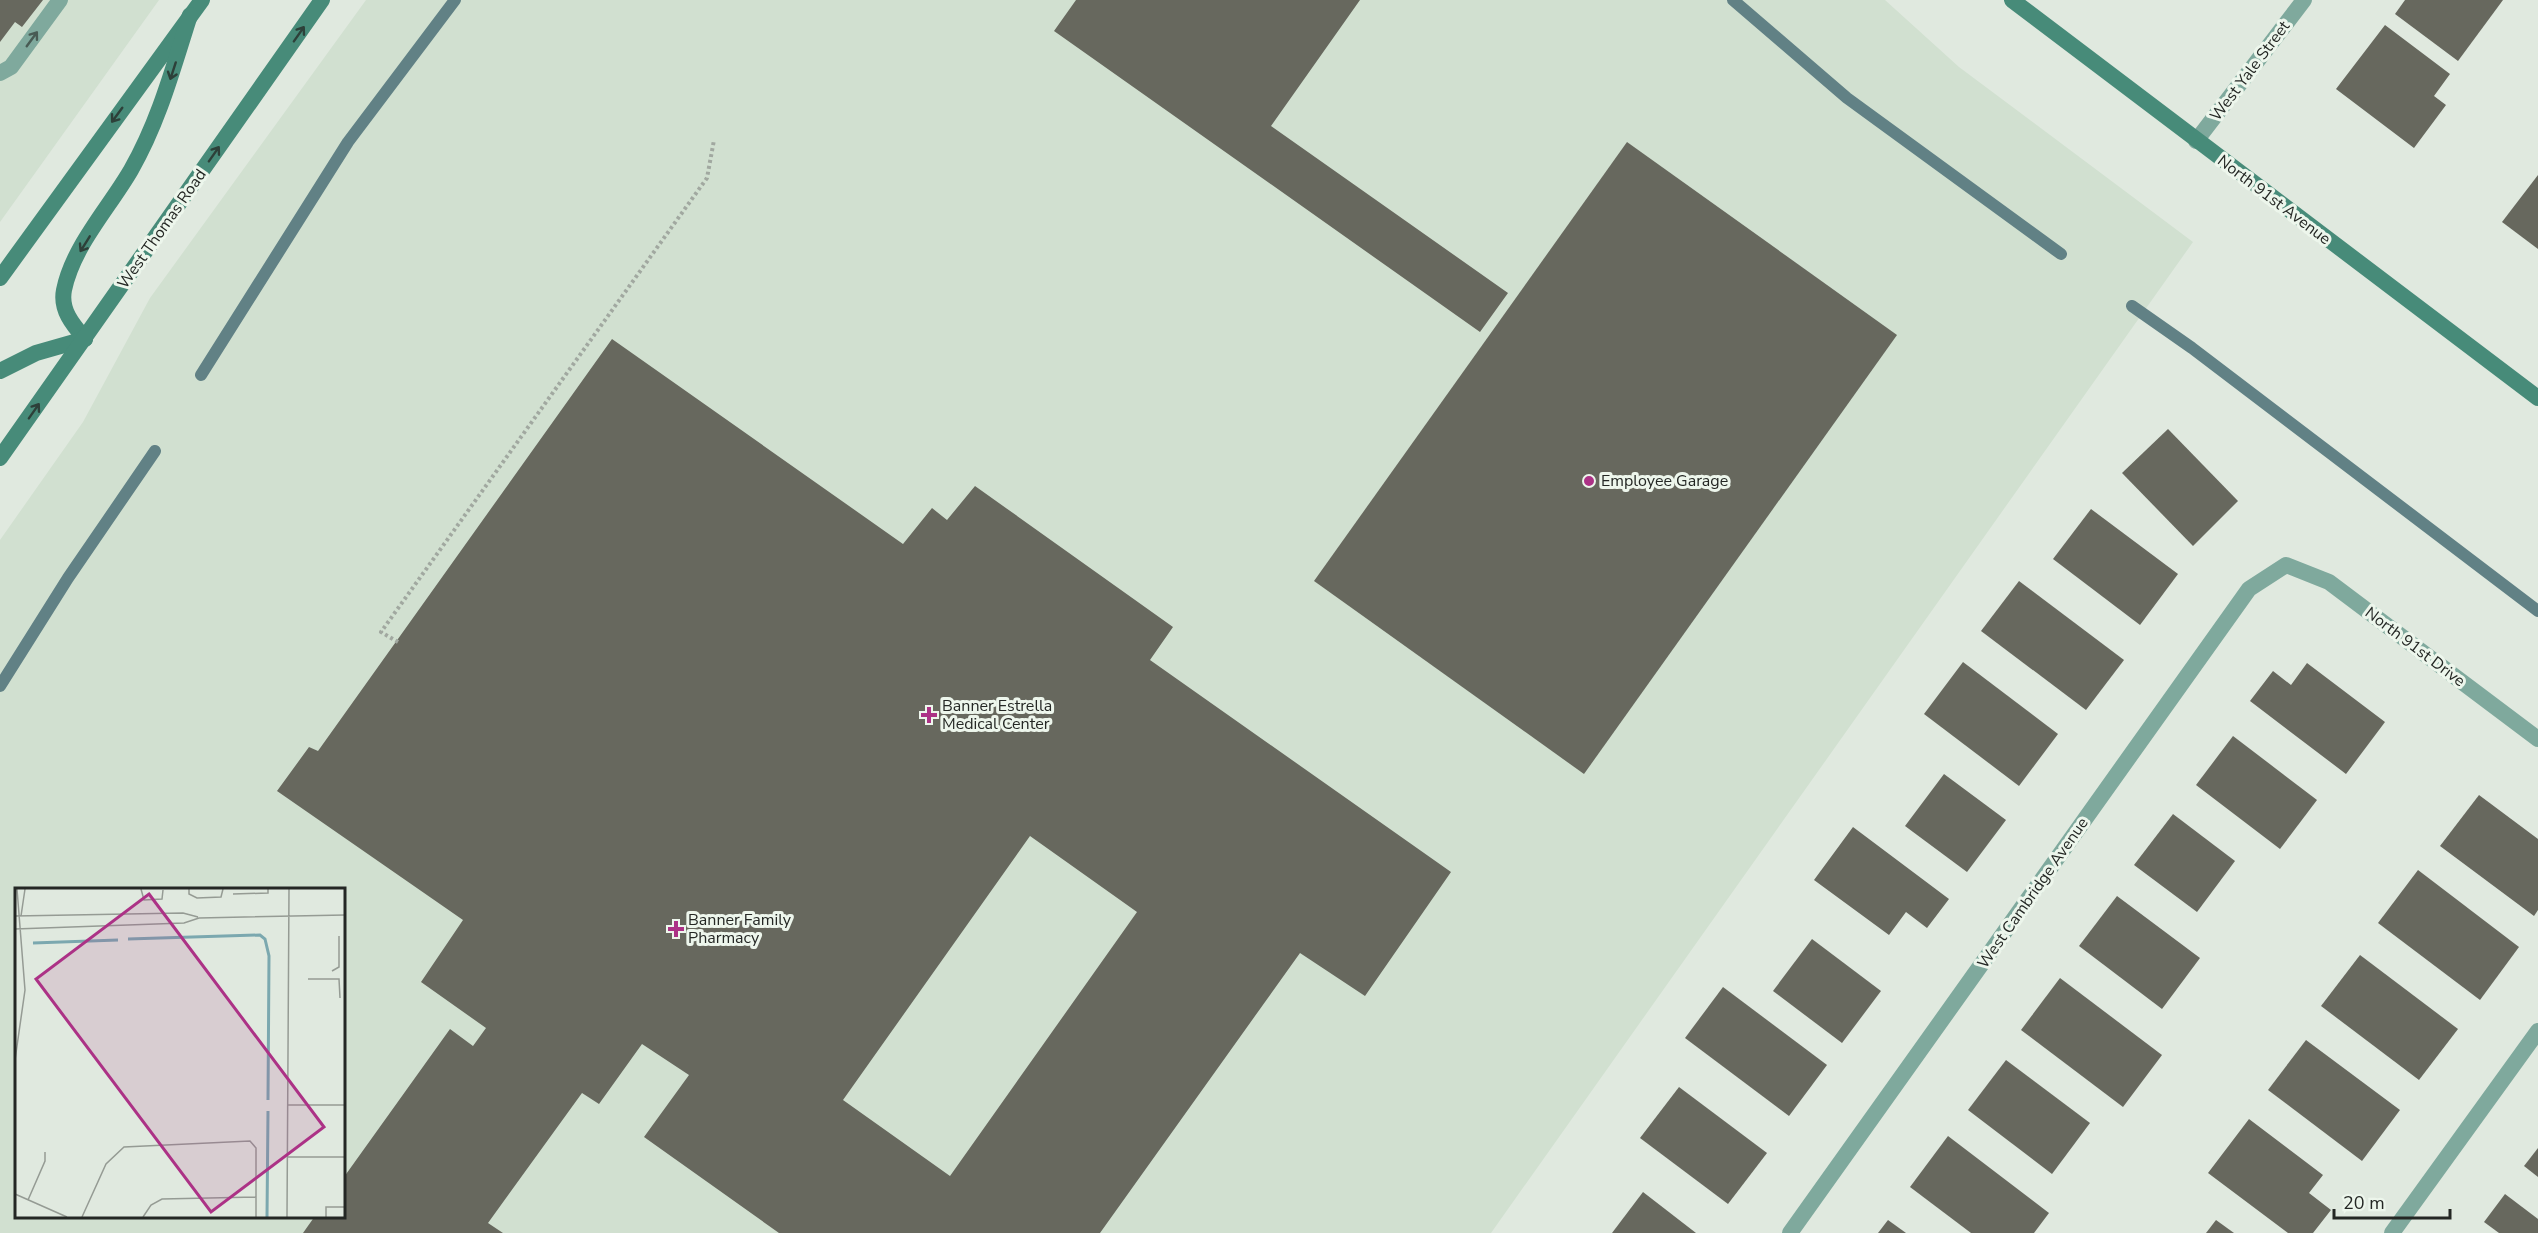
<svg xmlns="http://www.w3.org/2000/svg" width="2538" height="1233" viewBox="0 0 2538 1233" font-family="'Nunito Sans',sans-serif">
  <style>
    .built { fill: #d1e0d0; fill-rule: evenodd }
    .lines { fill: none; stroke-linecap: round; stroke-linejoin: round }
    .stream { stroke: #618185; stroke-width: 12 }
    .building { fill: #67685e; fill-rule: evenodd }
    .path { stroke: #a1a8a0; stroke-width: 4; stroke-dasharray: 3 3; stroke-linecap: butt }
    .service { stroke: #7fa99d; stroke-width: 16 }
    .minor { stroke: #7fa99d; stroke-width: 16 }
    .secondary { stroke: #478b79; stroke-width: 16 }
    .oneway { stroke: #2d4039 }
    .oneway2 { stroke: #485b54 }
    .poi-dot { fill: #ac3286; stroke: #edf6ec; stroke-width: 2 }
    .labels { text-anchor: middle; dominant-baseline: central; stroke-width: 6; stroke-linejoin: round; paint-order: stroke }
    .street-label { font-size: 16px; fill: #242724; stroke: #edf6ec }
    .poi-label { font-size: 16px; fill: #242724; stroke: #edf6ec; text-anchor: start }
    .inset-river { fill: none; stroke: #7ba8af; stroke-width: 3 }
    .inset-road { fill: none; stroke: #959b94; stroke-width: 1.5 }
    .view { fill: #ac3286; fill-opacity: 0.15; stroke: #ac3286; stroke-width: 3 }
    .inset-edge { fill: none; stroke: #242724; stroke-width: 3 }
  </style>
  <rect width="100%" height="100%" fill="#e0e9df"/>
  <!-- built -->
  <g class="built">
    <polygon points="0,0 159,0 0,222"/>
    <path d="M366 0H1885L1959 67 2193 242 1491 1233H0V540L83 422 150 298ZM16 890H344V1216H16Z"/>
  </g>
  <g class="lines">
    <!-- stream -->
    <g class="stream">
      <polyline points="1733,0 1847,98 2061,254"/>
      <polyline points="2132,306 2192,348 2538,611"/>
      <polyline points="201,375 348,142 455,0"/>
      <polyline points="0,686 68,578 155,451"/>
    </g>
  </g>
  <!-- building -->
  <g class="building">
    <polygon points="0,0 43,0 22,27 15,22 0,42"/>
    <polygon points="1076,0 1360,0 1271,126 1508,293 1480,332 1054,31"/>
    <polygon points="2405,0 2503,0 2458,61 2395,14"/>
    <polygon points="2385,25 2450,74 2434,96 2446,105 2414,148 2336,89"/>
    <polygon points="1627,142 1897,335 1584,774 1314,581"/>
    <polygon points="2538,175 2538,249 2502,222"/>
    <path d="M612 339 903 544 932 508 947 520 975 486 1173 627 1150 660 1451 872 1365 996 1300 953 1100 1233H779L644 1137 689 1075 642 1044 599 1104 582 1093 488 1223 503 1233H303L315 1216H344V1177L450 1029 473 1046 486 1028 421 982 463 920 277 791 309 747 318 751ZM1030 836 1137 912 950 1176 843 1100Z"/>
    <polygon points="2168,429 2238,501 2193,546 2122,473"/>
    <polygon points="2091,509 2178,574 2140,625 2053,559"/>
    <polygon points="2019,581 2124,660 2086,710 1981,631"/>
    <polygon points="1963,662 2058,734 2019,786 1924,714"/>
    <polygon points="2307,663 2385,722 2346,774 2250,701 2273,671 2291,685"/>
    <polygon points="2233,736 2317,800 2280,849 2196,785"/>
    <polygon points="1944,774 2006,820 1967,872 1905,826"/>
    <polygon points="2479,795 2538,839 2538,910 2534,916 2440,846"/>
    <polygon points="2173,814 2235,861 2197,912 2134,865"/>
    <polygon points="1853,827 1949,899 1927,928 1906,912 1889,935 1814,880"/>
    <polygon points="2418,870 2519,947 2480,1000 2378,923"/>
    <polygon points="2117,896 2200,958 2162,1009 2079,946"/>
    <polygon points="1812,939 1881,991 1842,1043 1773,991"/>
    <polygon points="2360,955 2458,1029 2419,1080 2321,1006"/>
    <polygon points="2060,978 2162,1055 2123,1107 2021,1030"/>
    <polygon points="1723,987 1827,1065 1789,1116 1685,1038"/>
    <polygon points="2306,1040 2400,1110 2362,1161 2268,1090"/>
    <polygon points="2006,1060 2090,1123 2052,1174 1968,1110"/>
    <polygon points="1679,1087 1767,1153 1728,1204 1640,1138"/>
    <polygon points="2249,1119 2323,1175 2309,1193 2331,1210 2313,1233 2288,1233 2208,1173"/>
    <polygon points="1948,1136 2049,1213 2034,1233 1971,1233 1910,1187"/>
    <polygon points="2538,1148 2538,1177 2524,1166"/>
    <polygon points="1643,1192 1696,1233 1612,1233"/>
    <polygon points="2505,1194 2538,1219 2538,1233 2499,1233 2484,1222"/>
    <polygon points="1888,1220 1906,1233 1878,1233"/>
    <polygon points="2216,1220 2234,1233 2206,1233"/>
  </g>
  <g class="lines">
    <!-- path -->
    <polyline class="path" points="398,642 381,632 707,178 714,140"/>
    <!-- service -->
    <polyline class="service" points="0,73 11,67 60,0"/>
    <!-- minor -->
    <g class="minor">
      <polyline points="2196,141 2304,0"/>
      <polyline points="1790,1233 2249,589 2286,565 2329,582 2538,739"/>
      <polyline points="2392,1233 2538,1031"/>
    </g>
    <!-- secondary -->
    <g class="secondary">
      <polyline points="2012,0 2538,398"/>
      <polyline points="0,278 202,0"/>
      <path d="M85 339C73 325 60 310 64 290 73 246 109 208 131 170 159 121 173 68 190 15"/>
      <polyline points="0,371 36,353 85,339"/>
      <polyline points="0,458 322,0"/>
    </g>
  </g>
  <!-- one-way arrows -->
  <defs><path id="oneway-shaft" d="M-6 0H5M1.5-3L5.5 0L1.5 3" fill="none" stroke-width="1.6" stroke-linecap="round" stroke-linejoin="round" transform="scale(1.5)"/></defs>
  <g class="oneway">
    <use href="#oneway-shaft" transform="translate(299 34) rotate(-55)"/>
    <use href="#oneway-shaft" transform="translate(173 71) rotate(108)"/>
    <use href="#oneway-shaft" transform="translate(117 115) rotate(126)"/>
    <use href="#oneway-shaft" transform="translate(214 154) rotate(-55)"/>
    <use href="#oneway-shaft" transform="translate(85 244) rotate(122)"/>
    <use href="#oneway-shaft" transform="translate(34 411) rotate(-55)"/>
  </g>
  <use class="oneway2" href="#oneway-shaft" transform="translate(32 39) rotate(-54)"/>
  <!-- markers -->
  <g class="poi-dot">
    <circle cx="1589" cy="481" r="6"/>
    <path d="M926 706h6v6h6v6h-6v6h-6v-6h-6v-6h6z"/>
    <path d="M673 920h6v6h6v6h-6v6h-6v-6h-6v-6h6z"/>
  </g>
  <g class="labels">
    <!-- street labels -->
    <g class="street-label">
      <text transform="translate(2250 71) rotate(-53)">West Yale Street</text>
      <text transform="translate(2274 200) rotate(37)">North 91st Avenue</text>
      <text transform="translate(162 229) rotate(-55)">West Thomas Road</text>
      <text transform="translate(2415 647) rotate(37)">North 91st Drive</text>
      <text transform="translate(2033 893) rotate(-55)">West Cambridge Avenue</text>
    </g>
    <!-- poi labels -->
    <g class="poi-label">
      <text x="1601" y="481">Employee Garage</text>
      <text x="942" y="706">Banner Estrella<tspan x="942" dy="18">Medical Center</tspan></text>
      <text x="688" y="920">Banner Family<tspan x="688" dy="18">Pharmacy</tspan></text>
    </g>
  </g>
  <!-- overview -->
  <g transform="translate(15 888)">
    <rect width="330" height="330" fill="#e0e9df"/>
    <path class="inset-river" d="M113 51 245 47 250 51 254 68 253 212M18 55 103 52M252 329 253 223"/>
    <path class="inset-road" d="M126 1 129 12 147 11 148 2M174 1V6L182 10 206 9 208 1M218 6 253 5V1M0 28 168 25 183 29M6 28 10 1M0 41 169 35 184 30 330 27M317 83 324 79V48M293 91H324L325 110M0 172 10 102 2 1M272 217H330M273 269H330M0 306 52 329M13 312 30 273V264M67 329 91 276 109 259 235 253 241 260V329M128 329 136 317 147 311 241 309M272 329 274 1M311 329V319H330"/>
    <path class="view" d="M134 6 309 239 196 324 21 91Z"/>
    <rect width="330" height="330" class="inset-edge"/>
  </g>
  <!-- scale -->
  <path d="M2334 1209v9h116v-9" fill="none" stroke="#242724" stroke-width="3"/>
  <text x="2343" y="1209" font-size="18" fill="#242724" stroke="#edf6ec" stroke-width="4.5" paint-order="stroke">20 m</text>
</svg>
